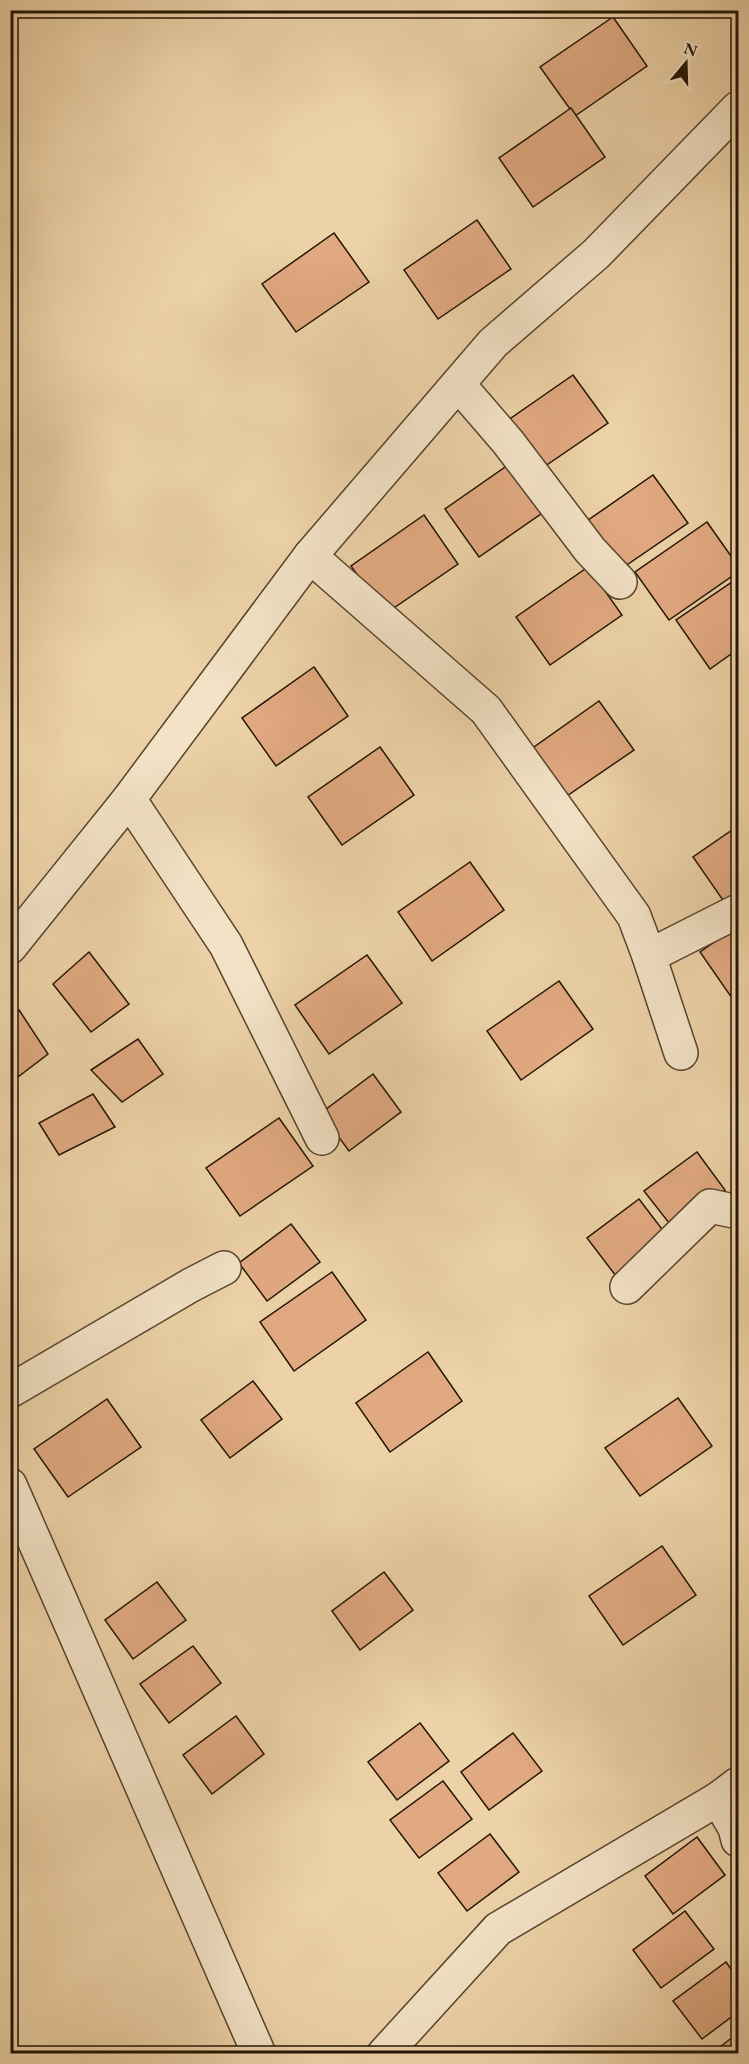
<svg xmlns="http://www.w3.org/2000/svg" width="749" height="2064" viewBox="0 0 749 2064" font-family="'EB Garamond',serif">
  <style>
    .building { fill: #e1a981; stroke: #241506; stroke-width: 1.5 }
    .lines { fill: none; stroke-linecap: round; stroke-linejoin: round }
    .minor-casing { stroke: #56442e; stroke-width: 36 }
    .minor { stroke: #f3e2c6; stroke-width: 33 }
  </style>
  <rect width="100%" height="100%" fill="#edd2a7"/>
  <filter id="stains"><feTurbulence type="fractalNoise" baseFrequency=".00333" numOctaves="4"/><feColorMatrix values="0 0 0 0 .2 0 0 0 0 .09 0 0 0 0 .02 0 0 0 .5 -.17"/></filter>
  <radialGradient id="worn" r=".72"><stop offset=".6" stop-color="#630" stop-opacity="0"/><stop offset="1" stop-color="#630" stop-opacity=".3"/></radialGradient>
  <!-- building -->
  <g class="building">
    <polygon points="613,17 647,66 575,116 540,67"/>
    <polygon points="571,108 605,157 533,207 499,158"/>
    <polygon points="477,220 511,269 438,319 404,270"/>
    <polygon points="334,233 369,282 296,332 262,284"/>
    <polygon points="573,375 608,423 535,473 501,425"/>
    <polygon points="518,458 551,507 479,557 445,509"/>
    <polygon points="653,475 688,523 615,573 581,525"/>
    <polygon points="424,515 458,564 385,614 351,566"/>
    <polygon points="707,522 738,566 738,572 669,620 635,572"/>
    <polygon points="588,567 622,615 550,665 516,617"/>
    <polygon points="738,578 738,649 710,669 676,620"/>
    <polygon points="314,667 348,716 276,766 242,718"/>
    <polygon points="599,701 634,750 561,800 527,752"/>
    <polygon points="380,747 414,795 342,845 308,797"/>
    <polygon points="738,826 738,898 727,906 693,857"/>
    <polygon points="470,862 504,910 432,961 398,912"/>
    <polygon points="738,926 738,998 734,1001 700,952"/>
    <polygon points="89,952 129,1004 91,1032 53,984"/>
    <polygon points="367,955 402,1003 329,1054 295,1005"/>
    <polygon points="559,981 593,1029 521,1080 487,1031"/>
    <polygon points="19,1010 48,1054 10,1083 10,1016"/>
    <polygon points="138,1039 163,1074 122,1102 91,1070"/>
    <polygon points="373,1074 401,1112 349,1151 321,1113"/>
    <polygon points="93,1094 115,1127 59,1155 39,1123"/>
    <polygon points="279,1118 313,1166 240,1216 206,1168"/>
    <polygon points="697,1152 725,1190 673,1228 644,1191"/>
    <polygon points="639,1199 668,1237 616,1276 587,1238"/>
    <polygon points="291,1224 320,1262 267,1301 239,1263"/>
    <polygon points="332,1272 366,1320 294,1371 260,1322"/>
    <polygon points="428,1352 462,1401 390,1452 356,1403"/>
    <polygon points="253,1381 282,1419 230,1458 201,1420"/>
    <polygon points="678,1398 712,1446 640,1496 605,1448"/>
    <polygon points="107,1399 141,1447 68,1497 34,1449"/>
    <polygon points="662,1546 696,1595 623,1645 589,1596"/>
    <polygon points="384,1572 413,1610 360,1650 332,1611"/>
    <polygon points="157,1582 186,1620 133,1659 105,1620"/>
    <polygon points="193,1646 221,1683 169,1723 140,1684"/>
    <polygon points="236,1716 264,1754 212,1794 183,1755"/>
    <polygon points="420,1723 449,1761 397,1800 368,1762"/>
    <polygon points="513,1733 542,1771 489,1810 461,1772"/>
    <polygon points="443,1781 472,1819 419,1858 390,1820"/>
    <polygon points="490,1834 519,1872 467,1911 438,1873"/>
    <polygon points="697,1837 725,1875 673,1914 645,1876"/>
    <polygon points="685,1911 714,1949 661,1988 633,1950"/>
    <polygon points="726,1962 738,1979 738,2012 702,2039 673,2001"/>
    <polygon points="738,2033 738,2054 711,2054"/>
  </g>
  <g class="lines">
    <!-- minor casing -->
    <g class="minor-casing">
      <g id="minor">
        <polyline points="458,384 508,442 590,550 620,582"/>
        <polyline points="310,556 486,710 634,916 649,956 681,1053"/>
        <polyline points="129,799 226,945 322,1138"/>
        <polyline points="10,947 129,799 310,556 493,343 596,254 738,108"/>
        <polyline points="649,956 738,911"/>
        <polyline points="627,1287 710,1206 738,1212"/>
        <polyline points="10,1391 191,1285 224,1268"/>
        <polyline points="10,1485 259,2054"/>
        <polyline points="718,1799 735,1828 738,1840"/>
        <polyline points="384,2054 498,1929 718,1799 738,1784"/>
      </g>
    </g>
    <!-- minor -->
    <use href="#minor" class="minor"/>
  </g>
  <!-- margin -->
  <rect width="749" height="2064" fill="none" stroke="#edd2a7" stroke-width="36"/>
  <rect x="12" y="12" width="725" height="2040" fill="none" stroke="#241506" stroke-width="3"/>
  <rect x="18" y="18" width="713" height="2028" fill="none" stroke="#241506" stroke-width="1.5"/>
  <!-- north arrow -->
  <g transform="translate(686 63) rotate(19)" stroke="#f3e2c6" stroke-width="4.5" paint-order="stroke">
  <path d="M0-4.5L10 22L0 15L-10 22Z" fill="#241506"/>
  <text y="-9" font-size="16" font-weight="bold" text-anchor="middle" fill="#241506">N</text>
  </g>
  <rect width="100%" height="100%" filter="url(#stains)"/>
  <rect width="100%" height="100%" fill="url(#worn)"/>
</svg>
